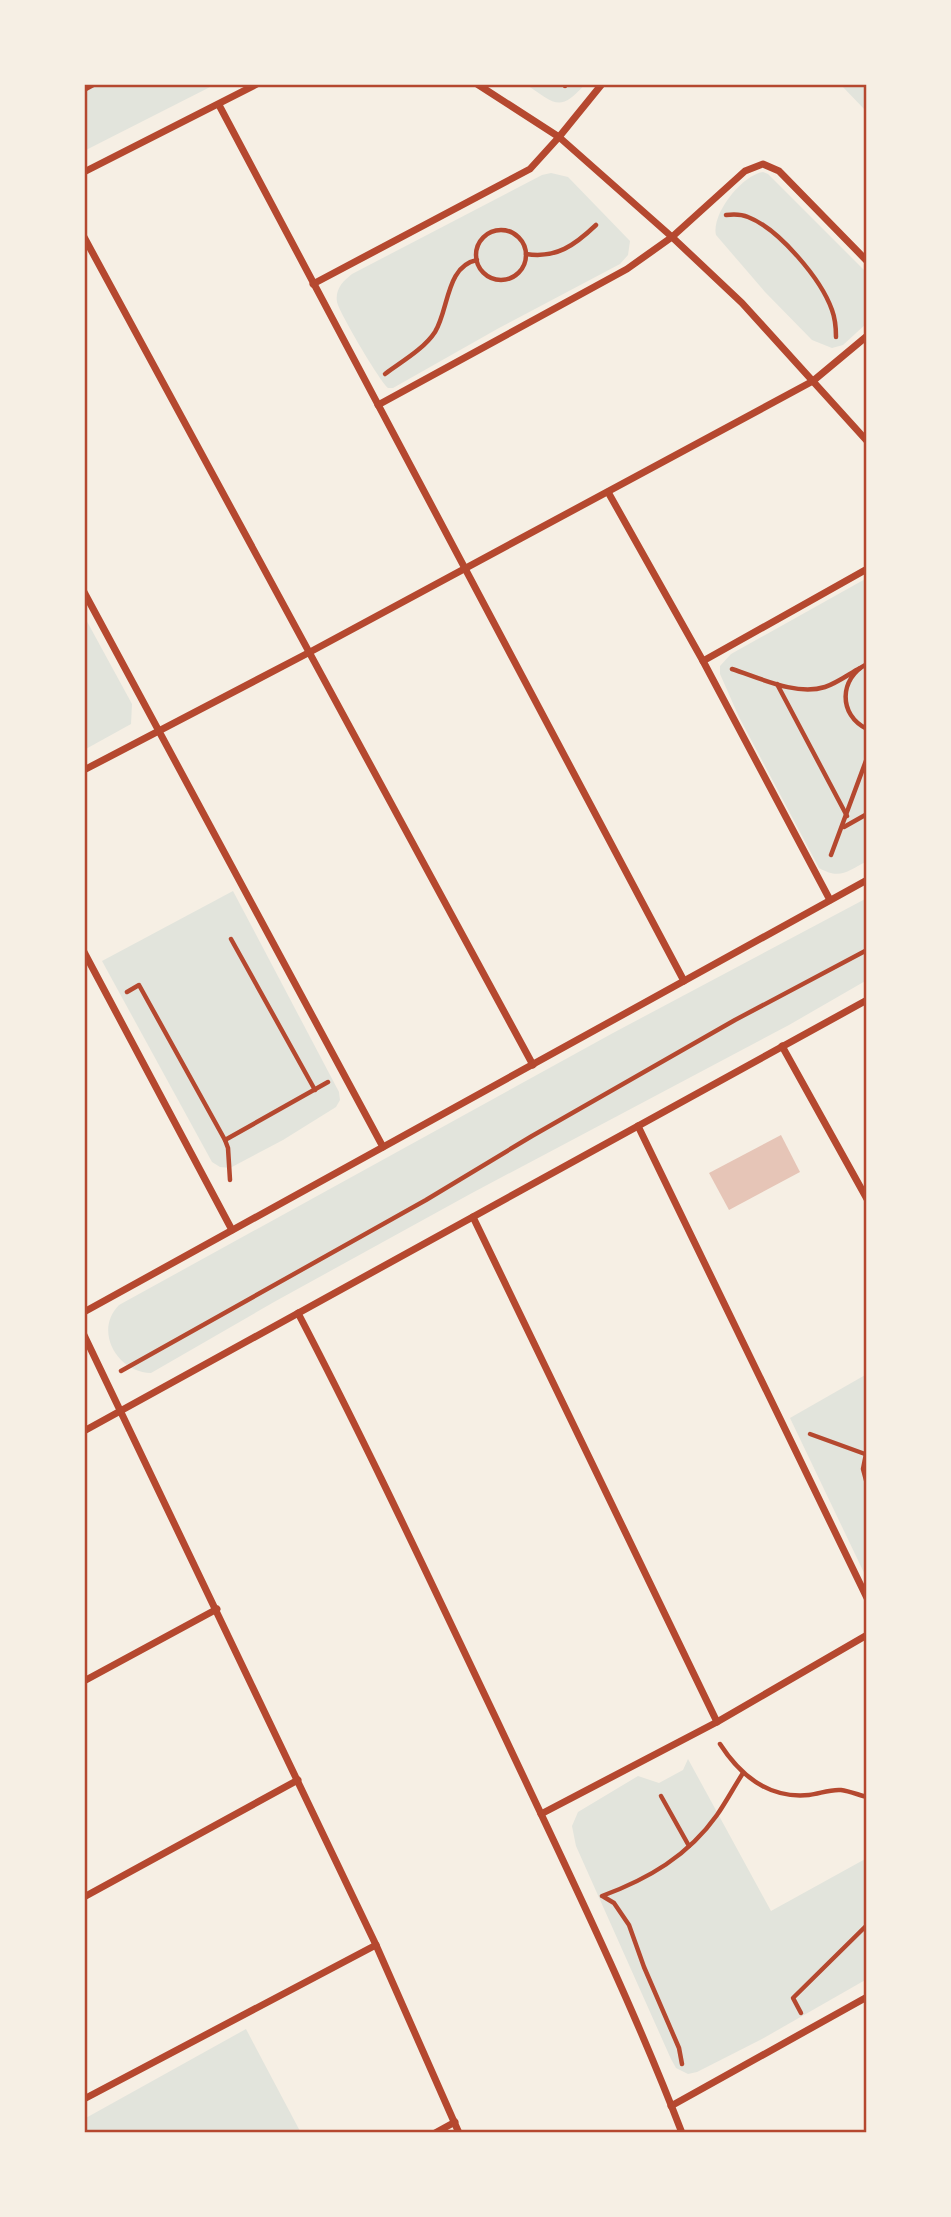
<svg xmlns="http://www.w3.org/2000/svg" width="951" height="2217" viewBox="0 0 951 2217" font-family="Poppins,sans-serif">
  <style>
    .green { fill: #e2e4dc }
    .building { fill: #e6c5b7 }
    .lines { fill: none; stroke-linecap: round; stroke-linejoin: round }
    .path { stroke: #b5482f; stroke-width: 4.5 }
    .minor { stroke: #b5482f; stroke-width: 7 }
    .neatline { fill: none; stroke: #b5482f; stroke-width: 2.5 }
  </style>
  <rect width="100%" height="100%" fill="#f6efe4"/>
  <!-- green -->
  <g class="green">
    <polygon points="84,84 216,84 84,151"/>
    <path d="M525 84H585C559 114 555 103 525 84Z"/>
    <polygon points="840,84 867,84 867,112"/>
    <path d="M763 172 768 174 867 273V323L843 345 832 348 812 340 765 292 716 235C711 214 742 175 763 172Z"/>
    <path d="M551 173 568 177 630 241 628 255 620 264 499 328 393 388H388C379 380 339 312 337 302 335 289 343 281 352 274L542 175Z"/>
    <path d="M867 578V861C848 871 840 880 819 868L739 717 720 674V666L731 654Z"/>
    <polygon points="84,616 132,704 131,724 84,750"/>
    <polygon points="233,891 339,1092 340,1100 336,1107 283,1140 230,1168 220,1167 212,1162 102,961"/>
    <path d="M867 898V980L789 1025 472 1193 274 1302 151 1373C118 1373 93 1331 119 1305L613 1033Z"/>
    <polygon points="867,1374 867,1579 790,1418"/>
    <polygon points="688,1759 771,1911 867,1858 867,1979 762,2039 697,2072 688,2074 676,2068 671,2059 576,1846 572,1826 578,1812 638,1776 659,1783 683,1770"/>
    <polygon points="246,2029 301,2133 84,2133 84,2119"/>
  </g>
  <!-- building -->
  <polygon class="building" points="781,1135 800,1172 729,1210 709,1173"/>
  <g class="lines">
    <!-- path -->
    <g class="path">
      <polyline points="565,86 565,84"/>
      <polyline points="84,90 95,84"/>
      <path d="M726 215C734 214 741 214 748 217 779 229 821 279 832 310 835 318 836 328 836 337"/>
      <circle cx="501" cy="255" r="25"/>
      <path d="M526 254C556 259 575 245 596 225"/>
      <path d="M385 374C401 362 424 349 435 332 449 309 446 266 477 260"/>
      <path d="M867 664C839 678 838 715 867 729"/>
      <path d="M732 669C760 678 796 696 825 687 837 683 849 674 860 668"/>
      <polyline points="777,684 847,816"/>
      <polyline points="844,827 867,814"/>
      <polyline points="831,855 867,758"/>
      <polyline points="231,939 315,1090"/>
      <polyline points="127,992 139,985 225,1140 228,1148 230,1180"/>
      <polyline points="225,1140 328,1082"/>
      <polyline points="121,1371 426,1200 532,1136 735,1020 867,950"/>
      <polyline points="810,1434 865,1454"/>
      <polyline points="867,1449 863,1469 867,1484"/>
      <path d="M720 1744C740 1775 769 1799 809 1795 819 1794 830 1789 841 1790 849 1791 859 1795 867 1797"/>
      <polyline points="661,1796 689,1846"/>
      <path d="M602 1896C648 1879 688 1856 717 1815 726 1802 734 1787 743 1773"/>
      <polyline points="604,1897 614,1903 629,1925 644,1967 679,2048 682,2064"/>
      <polyline points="801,2013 793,1998 867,1925"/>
    </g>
    <!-- minor -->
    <g class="minor">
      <polyline points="477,84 559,137 672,237 742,303 867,441"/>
      <polyline points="219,105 684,981"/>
      <polyline points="84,172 257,84"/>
      <polyline points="84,237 533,1065"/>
      <polyline points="313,284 530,169 559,137 602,84"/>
      <polyline points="378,405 627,269 672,237 745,171 763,164 779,171 867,261"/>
      <polyline points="608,492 703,661 830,900"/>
      <polyline points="84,592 383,1147"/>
      <polyline points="703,661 867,569"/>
      <polyline points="84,770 310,652 813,381 867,336"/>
      <polyline points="84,952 232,1230"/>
      <polyline points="782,1046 867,1199"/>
      <polyline points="638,1126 867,1598"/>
      <polyline points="473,1217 717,1722"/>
      <polyline points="84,1312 867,880"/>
      <path d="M298 1313C369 1449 434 1589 500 1727 563 1861 629 1995 682 2133"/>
      <polyline points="84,1335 376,1945 459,2133"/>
      <polyline points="84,1431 867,1000"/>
      <polyline points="84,1681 217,1609"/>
      <polyline points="541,1814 717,1722 867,1635"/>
      <polyline points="84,1897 298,1780"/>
      <polyline points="84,2099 376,1945"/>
      <polyline points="671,2106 867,1997"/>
      <polyline points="435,2133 455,2122"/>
    </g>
  </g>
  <!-- border -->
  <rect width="951" height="2217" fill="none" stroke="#f6efe4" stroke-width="172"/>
  <rect x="86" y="86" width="779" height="2045" class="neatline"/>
</svg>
